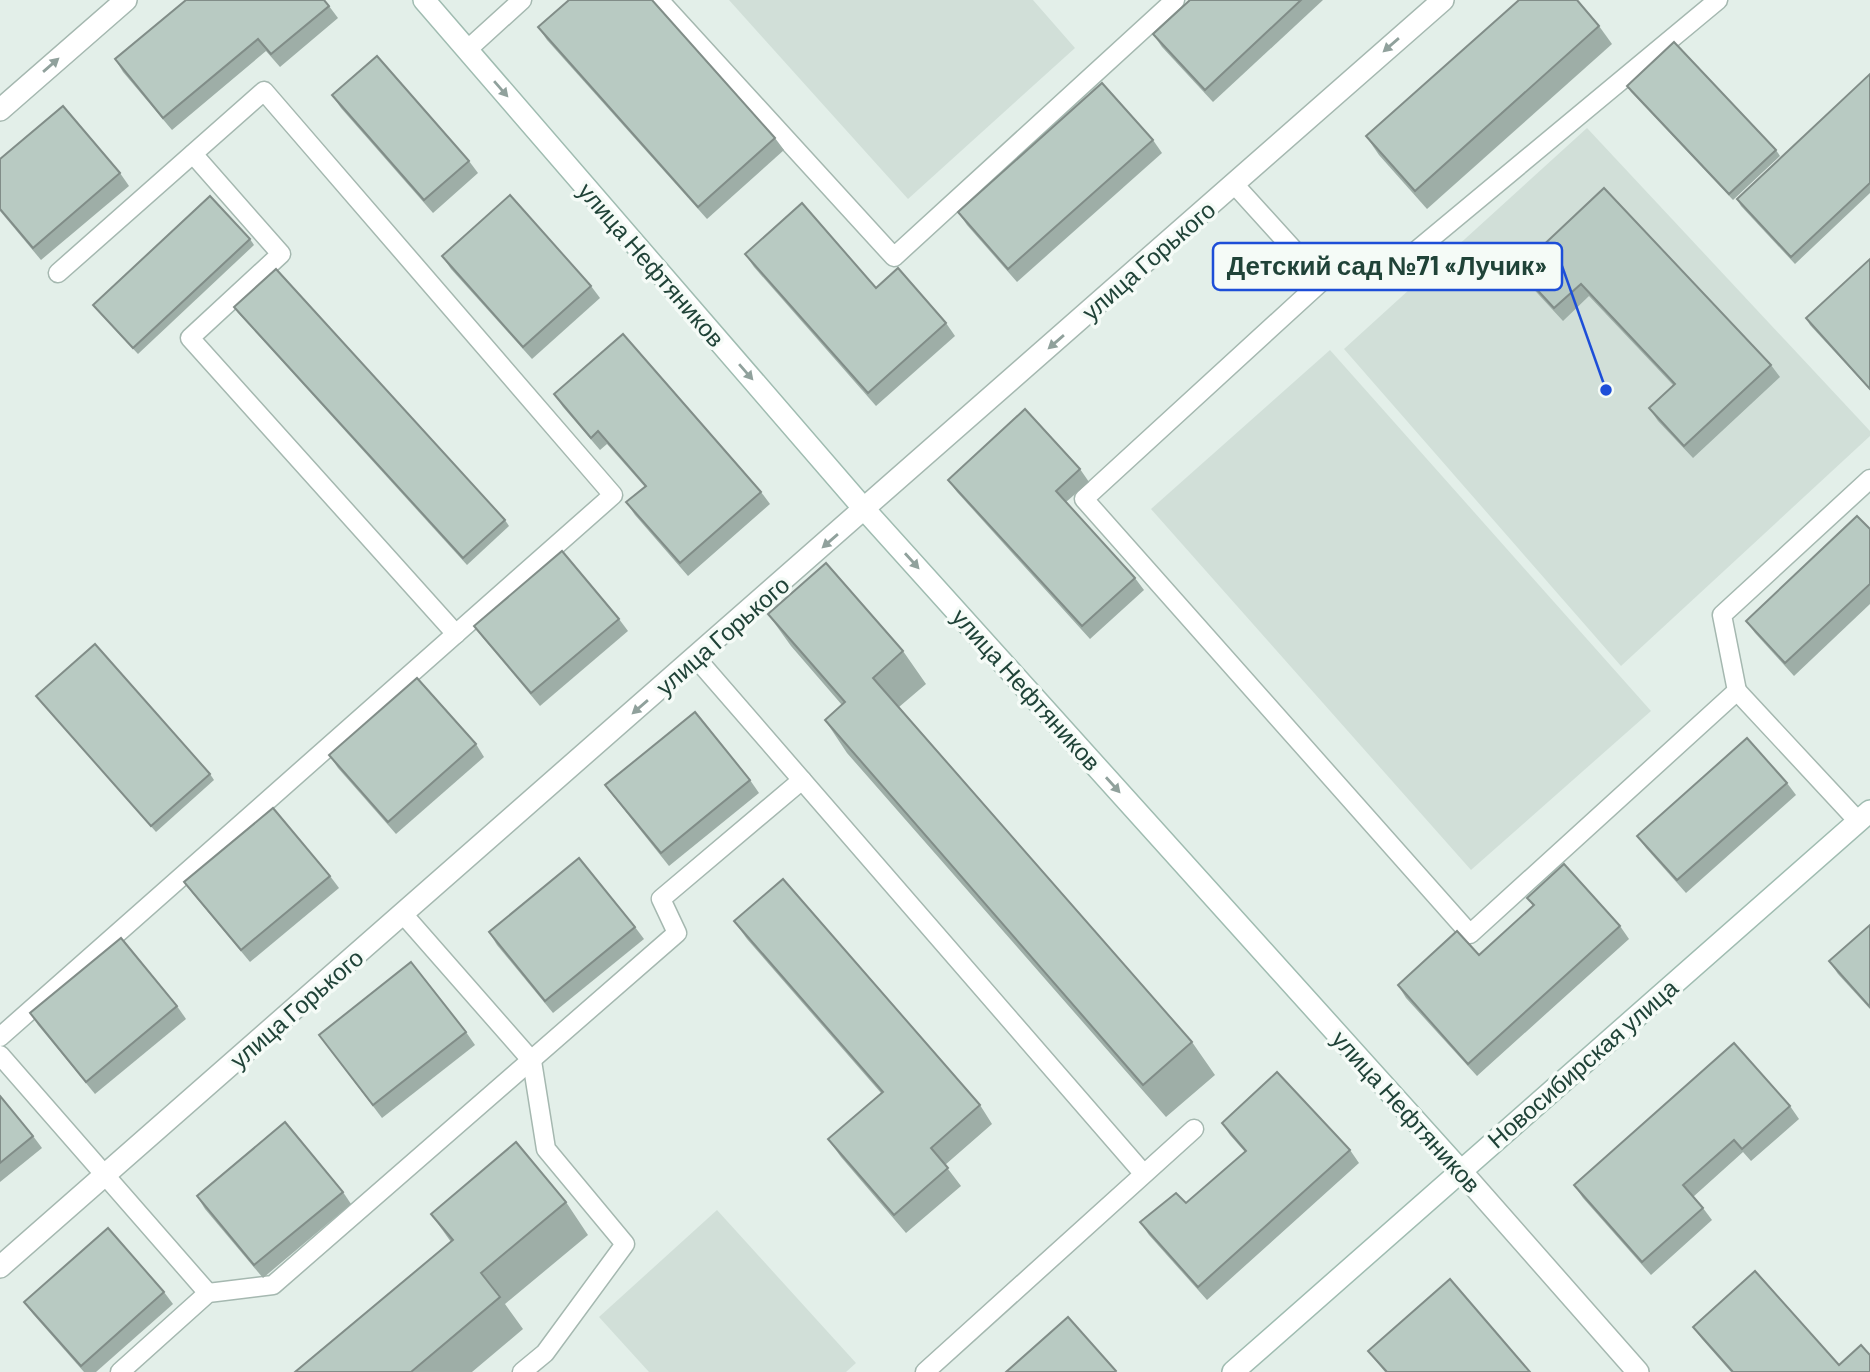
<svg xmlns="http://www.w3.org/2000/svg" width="1870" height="1372" viewBox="0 0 1870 1372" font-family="Barlow,sans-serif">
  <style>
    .built { fill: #d1dfd8 }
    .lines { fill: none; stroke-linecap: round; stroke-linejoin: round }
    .lane-casing { stroke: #a5b8b0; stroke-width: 21 }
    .street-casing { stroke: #a5b8b0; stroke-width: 24 }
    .secondary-casing { stroke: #a0bcb1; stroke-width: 24 }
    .lane { stroke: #fff; stroke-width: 18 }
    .street { stroke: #fff; stroke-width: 21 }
    .secondary { stroke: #fff; stroke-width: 21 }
    .wall { fill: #9eaea7 }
    .building { fill: #b8cac2; stroke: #818d88; stroke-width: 2 }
    .oneway { fill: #90a19c }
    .labels { text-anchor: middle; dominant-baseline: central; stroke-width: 7; stroke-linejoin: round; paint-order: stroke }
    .street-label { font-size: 24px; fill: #204338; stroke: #f5fbf7 }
    .leader { fill: none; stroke: #1d4ed8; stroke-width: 2.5 }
    .callout-dot { fill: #1d4ed8; stroke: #f5fbf7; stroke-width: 2.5 }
    .callout { fill: #f5fbf7; stroke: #1d4ed8; stroke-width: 2.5 }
    .callout-label { font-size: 26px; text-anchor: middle; font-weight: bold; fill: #204338 }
  </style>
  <rect width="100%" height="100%" fill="#e3efe9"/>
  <!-- built -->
  <g class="built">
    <polygon points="729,0 1033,0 1075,48 908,199"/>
    <polygon points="1587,128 1870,431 1870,436 1621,666 1344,349"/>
    <polygon points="1330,350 1651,711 1471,870 1151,509"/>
    <polygon points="717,1210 856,1363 846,1372 649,1372 599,1317"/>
  </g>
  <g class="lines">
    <!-- lane casing -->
    <g class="lane-casing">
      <g id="lane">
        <polyline points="659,0 894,257 1175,0"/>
        <polyline points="467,50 522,0"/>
        <polyline points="193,154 281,254 190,338 456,634"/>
        <polyline points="1234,184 1322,281 1084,499 1470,934 1737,691 1722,615 1870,479"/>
        <polyline points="1322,281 1393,270 1718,0"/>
        <polyline points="696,658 1143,1173"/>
        <polyline points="1737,691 1858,821"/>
        <polyline points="403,914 532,1061 546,1149 625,1244 545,1353 522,1372"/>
        <polyline points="0,1037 613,495 264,91 58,273"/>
        <polyline points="0,1055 208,1293"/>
        <polyline points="120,1372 208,1293 273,1285 677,933 661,899 802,780"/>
        <polyline points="925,1372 1194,1129"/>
      </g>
    </g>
    <!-- street casing -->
    <g class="street-casing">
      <g id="street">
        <polyline points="0,110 126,0"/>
        <polyline points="1460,1170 1638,1372"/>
        <polyline points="0,1267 1443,0"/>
      </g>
    </g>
    <!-- secondary casing -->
    <g class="secondary-casing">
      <g id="secondary">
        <polyline points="424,0 865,510 1460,1170"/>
        <polyline points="1233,1372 1870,811"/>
      </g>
    </g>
    <!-- lane -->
    <use href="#lane" class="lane"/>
    <!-- street -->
    <use href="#street" class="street"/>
    <!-- secondary -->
    <use href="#secondary" class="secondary"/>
  </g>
  <!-- wall -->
  <g class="wall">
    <polygon points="1190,0 1323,0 1213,102 1162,47 1153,34"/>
    <polygon points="329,6 338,18 280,67 266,51 172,130 123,72 115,59"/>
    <polygon points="1599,26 1612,44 1427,209 1379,155 1366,136"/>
    <polygon points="538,27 775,138 784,150 707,219 547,40"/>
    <polygon points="1870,74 1870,193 1795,264 1741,206 1737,199"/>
    <polygon points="1627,86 1776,150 1780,156 1733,200 1631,92"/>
    <polygon points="332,95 469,161 478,173 433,213 341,108"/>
    <polygon points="1153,140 1162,153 1017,282 967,225 958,212"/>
    <polygon points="0,159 120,173 129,186 41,260 0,211"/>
    <polygon points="1604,188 1771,365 1780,377 1693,458 1658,421 1649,408 1673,385 1589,296 1563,321 1527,282 1518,269"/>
    <polygon points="250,239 254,245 138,354 98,311 93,305"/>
    <polygon points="745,254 876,288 946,323 955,336 876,406 754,267"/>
    <polygon points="442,256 591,286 600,298 532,359 451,269"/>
    <polygon points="1870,259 1870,390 1810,325 1806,318"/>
    <polygon points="234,307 505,520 509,526 467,565 238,313"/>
    <polygon points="554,394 761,492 770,504 688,576 635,515 626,502 645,487 607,444 600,450 563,407"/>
    <polygon points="1080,469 1089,482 1066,502 1135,578 1144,590 1090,639 957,492 948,480"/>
    <polygon points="1870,529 1870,604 1794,676 1755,633 1746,621"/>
    <polygon points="768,614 903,651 926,684 899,707 1192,1042 1215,1075 1166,1117 847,753 825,720 842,705 791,646"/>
    <polygon points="619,619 628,631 540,706 483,638 474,626"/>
    <polygon points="36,696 210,774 214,780 156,832"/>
    <polygon points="476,744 484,757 396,834 338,768 329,755"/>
    <polygon points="750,780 759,793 669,866 614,797 605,785"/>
    <polygon points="1787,783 1796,795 1686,893 1646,848 1637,836"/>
    <polygon points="330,876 339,888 250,962 193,894 184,882"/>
    <polygon points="1527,898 1620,926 1629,939 1477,1076 1406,998 1398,985 1479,955 1533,906"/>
    <polygon points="734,921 980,1105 992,1124 945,1165 961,1186 906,1233 841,1157 828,1139 881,1093 747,939"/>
    <polygon points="1870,925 1870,1009 1838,974 1829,961"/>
    <polygon points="635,927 644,939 553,1013 497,945 489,932"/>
    <polygon points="177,1006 186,1019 95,1094 38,1025 30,1013"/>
    <polygon points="466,1032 475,1045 382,1118 319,1035"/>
    <polygon points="0,1096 33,1136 42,1148 0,1182"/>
    <polygon points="1790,1106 1799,1119 1751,1161 1743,1152 1693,1197 1703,1208 1712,1220 1651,1275 1583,1198 1574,1185"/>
    <polygon points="1222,1123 1350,1150 1359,1163 1207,1300 1149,1235 1140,1222 1186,1203 1245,1152 1230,1135"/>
    <polygon points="343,1192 351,1204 263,1278 205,1209 197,1196"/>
    <polygon points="566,1202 588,1235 505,1304 523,1329 472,1372 295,1372 451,1242 431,1214"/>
    <polygon points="164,1292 173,1304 96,1372 84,1372 33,1314 24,1302"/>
    <polygon points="1693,1327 1839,1365 1870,1372 1731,1372 1702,1339"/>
    <polygon points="1368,1351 1530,1372 1385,1372"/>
  </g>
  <!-- building -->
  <g class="building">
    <polygon points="186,0 324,0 329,6 271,54 258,39 163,118 115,59"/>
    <polygon points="569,0 652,0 775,138 698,207 538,27"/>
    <polygon points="1190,0 1301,0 1205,90 1153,34"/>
    <polygon points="1519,0 1577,0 1599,26 1415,191 1366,136"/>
    <polygon points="1674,42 1776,150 1729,194 1627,86"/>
    <polygon points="377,56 469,161 424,200 332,95"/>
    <polygon points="1870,74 1870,183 1791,257 1737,199"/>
    <polygon points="1102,83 1153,140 1008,269 958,212"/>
    <polygon points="63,106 120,173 33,248 0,209 0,159"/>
    <polygon points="1604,188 1771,365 1684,446 1649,408 1675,384 1581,284 1554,308 1518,269"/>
    <polygon points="510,195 591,286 523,347 442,256"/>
    <polygon points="210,196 250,239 133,348 93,305"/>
    <polygon points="802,203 876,288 898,268 946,323 868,393 745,254"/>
    <polygon points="1870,259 1870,389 1806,318"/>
    <polygon points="276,269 505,520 463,558 234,307"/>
    <polygon points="623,334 761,492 680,563 626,502 646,486 598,431 591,438 554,394"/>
    <polygon points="1025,409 1080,469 1056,491 1135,578 1082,626 948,480"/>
    <polygon points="1857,516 1870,529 1870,584 1785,663 1746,621"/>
    <polygon points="562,551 619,619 531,693 474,626"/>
    <polygon points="826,563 903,651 873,678 1192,1042 1143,1085 825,720 845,702 768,614"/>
    <polygon points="95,644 210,774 151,826 36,696"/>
    <polygon points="417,678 476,744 388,822 329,755"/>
    <polygon points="695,712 750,780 661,853 605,785"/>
    <polygon points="1747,738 1787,783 1677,880 1637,836"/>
    <polygon points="273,808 330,876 241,950 184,882"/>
    <polygon points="579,858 635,927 545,1001 489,932"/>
    <polygon points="1564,864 1620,926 1468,1064 1398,985 1457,931 1479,955 1534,905 1527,898"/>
    <polygon points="783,879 980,1105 931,1148 948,1168 894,1215 828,1139 883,1092 734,921"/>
    <polygon points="1870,925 1870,1007 1829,961"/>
    <polygon points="121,938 177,1006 86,1082 30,1013"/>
    <polygon points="411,962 466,1032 373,1105 319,1035"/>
    <polygon points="1734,1043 1790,1106 1742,1149 1734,1140 1683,1185 1703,1208 1642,1262 1574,1185"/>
    <polygon points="1277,1072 1350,1150 1198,1287 1140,1222 1176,1193 1186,1203 1246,1151 1222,1123"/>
    <polygon points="0,1096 33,1136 0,1163"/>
    <polygon points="285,1122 343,1192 254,1265 197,1196"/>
    <polygon points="516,1142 566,1202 481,1273 500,1297 411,1372 295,1372 453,1240 431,1214"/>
    <polygon points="108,1228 164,1292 81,1366 24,1302"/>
    <polygon points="1755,1271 1839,1365 1861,1345 1870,1355 1870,1372 1733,1372 1693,1327"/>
    <polygon points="1450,1279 1530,1372 1387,1372 1368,1351"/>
    <polygon points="1068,1317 1116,1371 1115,1372 1006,1372"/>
  </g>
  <!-- one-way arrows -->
  <defs><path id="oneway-solid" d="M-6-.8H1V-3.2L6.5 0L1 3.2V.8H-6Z" transform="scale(1.75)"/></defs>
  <g class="oneway">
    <use href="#oneway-solid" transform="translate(1391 45) rotate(139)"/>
    <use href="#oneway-solid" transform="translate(51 65) rotate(-41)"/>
    <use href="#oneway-solid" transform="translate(501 89) rotate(49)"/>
    <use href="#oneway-solid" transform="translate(1056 342) rotate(139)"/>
    <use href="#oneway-solid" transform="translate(746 372) rotate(49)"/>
    <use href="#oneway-solid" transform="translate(830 541) rotate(139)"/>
    <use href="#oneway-solid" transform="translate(912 561) rotate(48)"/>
    <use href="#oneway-solid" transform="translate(640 707) rotate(139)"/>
    <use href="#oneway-solid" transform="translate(1113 785) rotate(48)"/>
  </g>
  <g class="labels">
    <!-- street labels -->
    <g class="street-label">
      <text transform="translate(1148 260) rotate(-41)">улица Горького</text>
      <text transform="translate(652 264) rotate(49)">улица Нефтяников</text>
      <text transform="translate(722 635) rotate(-41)">улица Горького</text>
      <text transform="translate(1027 689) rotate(48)">улица Нефтяников</text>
      <text transform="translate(296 1008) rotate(-41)">улица Горького</text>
      <text transform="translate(1582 1063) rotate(-41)">Новосибирская улица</text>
      <text transform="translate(1407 1111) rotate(48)">улица Нефтяников</text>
    </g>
  </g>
  <!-- callouts -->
  <path class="leader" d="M1606 390L1562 266"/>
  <circle class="callout-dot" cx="1606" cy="390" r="7"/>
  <rect class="callout" x="1213" y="243" width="349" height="47" rx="7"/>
  <g class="callout-label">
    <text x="1387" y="275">Детский сад №71 «Лучик»</text>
  </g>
</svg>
